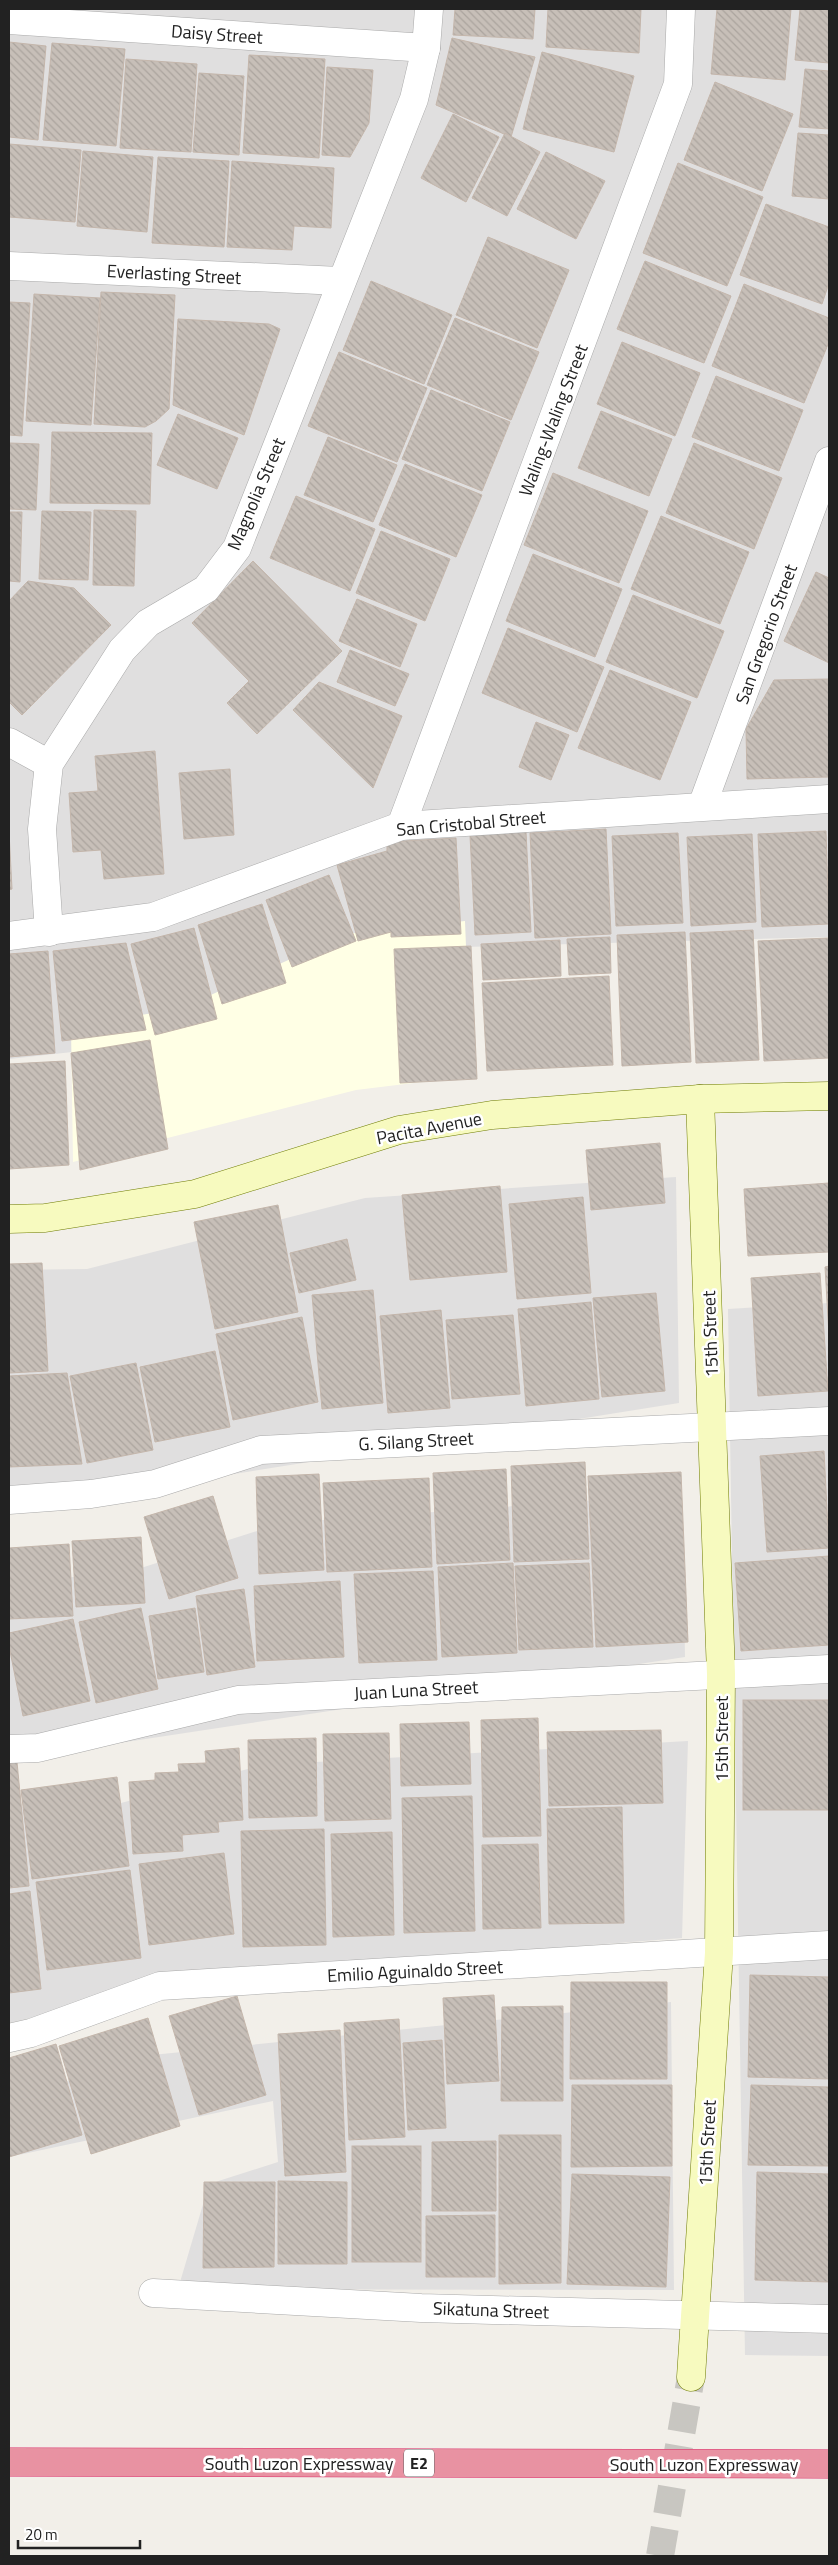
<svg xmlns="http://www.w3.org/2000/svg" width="838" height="2565" viewBox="0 0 838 2565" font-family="'Titillium Web',sans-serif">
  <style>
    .residential { fill: #e0dfdf }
    .education { fill: #ffffe5 }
    .building { fill: url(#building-back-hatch); stroke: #c4b6ab }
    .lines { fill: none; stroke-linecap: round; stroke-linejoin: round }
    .secondary-tunnel { stroke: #c8c6c1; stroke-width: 28; stroke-dasharray: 28 14; stroke-linecap: butt }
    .street-casing { stroke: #a9a9a9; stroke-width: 29 }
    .secondary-casing { stroke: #707d05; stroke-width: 29 }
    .highway-casing { stroke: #dc2a67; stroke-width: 29 }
    .street { stroke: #fff; stroke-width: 28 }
    .secondary { stroke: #f7fabf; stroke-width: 28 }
    .highway { stroke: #e892a2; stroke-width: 28 }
    .labels { text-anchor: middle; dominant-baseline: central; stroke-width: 5; stroke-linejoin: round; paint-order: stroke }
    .shield { fill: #fff; stroke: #646464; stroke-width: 1 }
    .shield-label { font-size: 16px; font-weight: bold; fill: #222 }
    .street-label { font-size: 18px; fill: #222; stroke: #fff }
  </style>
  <defs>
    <pattern id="building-back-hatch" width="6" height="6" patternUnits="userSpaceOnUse" patternTransform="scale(1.25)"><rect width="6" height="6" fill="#c7bfb8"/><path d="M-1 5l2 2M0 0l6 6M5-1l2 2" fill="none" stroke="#aba49e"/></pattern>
  </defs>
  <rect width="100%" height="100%" fill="#f2efe9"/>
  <!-- residential -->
  <g class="residential">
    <polygon points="9,9 829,9 829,937 394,949 217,1036 9,1059"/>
    <polygon points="676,1177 679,1403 115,1493 9,1496 9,1270 87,1269 365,1198"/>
    <polygon points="829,1303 829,2356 745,2355 728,1309"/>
    <polygon points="682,1494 685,1657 60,1752 9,1755 9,1580 119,1575 282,1523"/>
    <polygon points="688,1741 682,1938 219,1974 9,2023 9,1807 121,1803 263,1765"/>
    <polygon points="671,2002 674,2290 178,2289 209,2184 278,2162 273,2101 9,2157 9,2099 152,2055"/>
  </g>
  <!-- education -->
  <polygon class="education" points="465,921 471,1076 356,1090 73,1162 71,1027 182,1008 346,934"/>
  <!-- building -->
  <g class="building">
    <polygon points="455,9 535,9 533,39 453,35"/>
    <polygon points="548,9 641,9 639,53 546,47"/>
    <polygon points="717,9 791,9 785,80 711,74"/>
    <polygon points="800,9 829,9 829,63 795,60"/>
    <polygon points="452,38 535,57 511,137 436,105"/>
    <polygon points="9,42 46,46 38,140 9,137"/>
    <polygon points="52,43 125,49 116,146 43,140"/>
    <polygon points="542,52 634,76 614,152 523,129"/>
    <polygon points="249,55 325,59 319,158 243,153"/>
    <polygon points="126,59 197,64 191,152 120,148"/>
    <polygon points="327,67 373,70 369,123 350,157 322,155"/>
    <polygon points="805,69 829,71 829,129 799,127"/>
    <polygon points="199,73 244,76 239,155 193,152"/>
    <polygon points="715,82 793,114 762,191 684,160"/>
    <polygon points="453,114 499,137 466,202 421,178"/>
    <polygon points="505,133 540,152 507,216 472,198"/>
    <polygon points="798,133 829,135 829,199 792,196"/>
    <polygon points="9,144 81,150 75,222 9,217"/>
    <polygon points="83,151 153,157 147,232 77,226"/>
    <polygon points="546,152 605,181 576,239 517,209"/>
    <polygon points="158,157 229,161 224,247 152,243"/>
    <polygon points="232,161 334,168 331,228 294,226 292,250 227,247"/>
    <polygon points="678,163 763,197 727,286 643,253"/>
    <polygon points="766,204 829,227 829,283 822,304 740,275"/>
    <polygon points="488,237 569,270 537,348 456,315"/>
    <polygon points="645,261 731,296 704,363 617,329"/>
    <polygon points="371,281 452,315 424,384 343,350"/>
    <polygon points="744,284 829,318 829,342 804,403 712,366"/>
    <polygon points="101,292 175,295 169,409 156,421 145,427 94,424"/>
    <polygon points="34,294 100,298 91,425 26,421"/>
    <polygon points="9,302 30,303 22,436 9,435"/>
    <polygon points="455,318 539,352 511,420 427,385"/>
    <polygon points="178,319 269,324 280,329 244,435 173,405"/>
    <polygon points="622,342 700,373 675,436 597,404"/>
    <polygon points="339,352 427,388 397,462 308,426"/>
    <polygon points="716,376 803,410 779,471 692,437"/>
    <polygon points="431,390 510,422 482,491 402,459"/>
    <polygon points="601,411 672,439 649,496 578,468"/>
    <polygon points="178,414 238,438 217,489 157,465"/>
    <polygon points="52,432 152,433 150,504 50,503"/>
    <polygon points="328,437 397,465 373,522 304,495"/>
    <polygon points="9,443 39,444 36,510 9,509"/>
    <polygon points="694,443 782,478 754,549 666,513"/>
    <polygon points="405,464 482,495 456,557 379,525"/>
    <polygon points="553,473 648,511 619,583 524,545"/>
    <polygon points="296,496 375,529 350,591 270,558"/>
    <polygon points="94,510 136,511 134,586 93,585"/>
    <polygon points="42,511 91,512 88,580 39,579"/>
    <polygon points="9,512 22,512 20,582 9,581"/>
    <polygon points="661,516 749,552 720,624 631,589"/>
    <polygon points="381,531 450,559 425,621 356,593"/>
    <polygon points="533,554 622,589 595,657 506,621"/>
    <polygon points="253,561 342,651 257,734 227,703 249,681 192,623"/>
    <polygon points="816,572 829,578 829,663 784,641"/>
    <polygon points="28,581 74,588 111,625 22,715 9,702 9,601"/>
    <polygon points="633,595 724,631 697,698 606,662"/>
    <polygon points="357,599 417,624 400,667 339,641"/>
    <polygon points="508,628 604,667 577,732 482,693"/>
    <polygon points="350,650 409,674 395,706 337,682"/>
    <polygon points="610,670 691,702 660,780 578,748"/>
    <polygon points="829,679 829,777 747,779 746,729 774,680"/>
    <polygon points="319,682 402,716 373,788 293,710"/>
    <polygon points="536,722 569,735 551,780 519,767"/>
    <polygon points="155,751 164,874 104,879 101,850 73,852 69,793 98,791 95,756"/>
    <polygon points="230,769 234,835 184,839 179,773"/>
    <polygon points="606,829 611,934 535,938 530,833"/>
    <polygon points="826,831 829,924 762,927 758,834"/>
    <polygon points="9,832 12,889 9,890"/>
    <polygon points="526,832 531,932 475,935 470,835"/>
    <polygon points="678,833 683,923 616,926 612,836"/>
    <polygon points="752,834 756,922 691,926 687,837"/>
    <polygon points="456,838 461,934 391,937 391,932 358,941 337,865 387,851 387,842"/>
    <polygon points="329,875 356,941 292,967 266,900"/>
    <polygon points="262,904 286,983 222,1004 198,925"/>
    <polygon points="194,928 217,1019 155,1035 131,944"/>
    <polygon points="753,930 759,1060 696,1063 690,933"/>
    <polygon points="685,932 691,1062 622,1066 617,935"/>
    <polygon points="610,937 611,973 569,975 567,939"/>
    <polygon points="829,938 829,1058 764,1061 758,941"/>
    <polygon points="560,940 561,976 483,980 481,944"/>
    <polygon points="126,943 146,1030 62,1041 53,951"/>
    <polygon points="471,946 477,1079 400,1083 394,949"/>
    <polygon points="48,951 55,1053 9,1057 9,954"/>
    <polygon points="609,976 613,1065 487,1071 482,983"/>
    <polygon points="150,1040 168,1149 80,1170 71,1053"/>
    <polygon points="65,1061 69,1165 9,1169 9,1064"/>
    <polygon points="660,1143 665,1203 591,1210 586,1150"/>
    <polygon points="829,1183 829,1252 748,1256 744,1189"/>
    <polygon points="500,1186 507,1272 410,1280 402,1195"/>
    <polygon points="583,1197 591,1293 517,1299 509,1204"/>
    <polygon points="278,1205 298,1312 215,1329 194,1222"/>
    <polygon points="347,1239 356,1280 299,1293 290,1253"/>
    <polygon points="42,1263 48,1371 9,1373 9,1264"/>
    <polygon points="829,1266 829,1335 825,1267"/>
    <polygon points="820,1273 828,1391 758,1396 751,1278"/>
    <polygon points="373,1290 383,1403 322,1409 312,1295"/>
    <polygon points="656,1293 665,1391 602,1397 593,1298"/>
    <polygon points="591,1302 599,1399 526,1406 518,1309"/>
    <polygon points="441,1310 450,1408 388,1413 380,1316"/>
    <polygon points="513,1315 520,1394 452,1399 446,1320"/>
    <polygon points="302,1317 318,1402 233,1420 216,1334"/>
    <polygon points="215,1351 230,1427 155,1442 140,1367"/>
    <polygon points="136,1363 153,1450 87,1463 70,1376"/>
    <polygon points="67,1373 82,1464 9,1467 9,1376"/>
    <polygon points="824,1451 829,1548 767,1552 760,1456"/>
    <polygon points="585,1462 589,1559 514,1562 511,1466"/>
    <polygon points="506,1469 510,1560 437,1564 433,1473"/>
    <polygon points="681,1472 688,1642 596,1647 588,1476"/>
    <polygon points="319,1474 324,1570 259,1574 256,1477"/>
    <polygon points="429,1478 432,1567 327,1572 323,1483"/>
    <polygon points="213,1496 238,1578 169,1599 144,1517"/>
    <polygon points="141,1537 145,1603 76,1607 72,1541"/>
    <polygon points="69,1544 73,1616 9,1619 9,1548"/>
    <polygon points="829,1556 829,1645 741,1651 735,1563"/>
    <polygon points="513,1563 517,1653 442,1657 438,1567"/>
    <polygon points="589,1563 593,1647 519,1650 515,1566"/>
    <polygon points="433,1571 437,1660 359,1663 354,1574"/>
    <polygon points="340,1581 344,1657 257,1661 254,1586"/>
    <polygon points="244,1589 255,1667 207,1675 196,1596"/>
    <polygon points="141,1608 158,1689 96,1703 79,1622"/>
    <polygon points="195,1608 204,1672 158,1679 149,1616"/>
    <polygon points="73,1619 90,1701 23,1716 9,1646 9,1633"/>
    <rect x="743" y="1700" width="86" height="110"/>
    <polygon points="538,1718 541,1836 483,1837 481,1720"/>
    <polygon points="469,1722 471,1784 401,1786 400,1724"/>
    <polygon points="661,1730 663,1803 549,1806 547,1732"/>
    <polygon points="389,1733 391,1819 325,1821 323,1734"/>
    <polygon points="316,1738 317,1816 249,1818 248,1740"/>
    <polygon points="239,1748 243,1820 218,1822 219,1832 182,1835 183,1851 133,1854 129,1782 155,1780 155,1773 179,1772 178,1764 206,1763 205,1751"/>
    <polygon points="17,1762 29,1886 9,1888 9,1763"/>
    <polygon points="117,1777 129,1866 32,1879 21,1790"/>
    <polygon points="472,1796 475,1931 404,1933 402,1798"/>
    <polygon points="622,1807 624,1923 549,1924 547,1809"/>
    <polygon points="324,1829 326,1945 243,1947 241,1831"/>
    <polygon points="392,1832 394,1935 333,1937 331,1834"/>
    <polygon points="538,1844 541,1928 483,1929 482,1845"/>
    <polygon points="224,1853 234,1934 149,1945 139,1864"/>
    <polygon points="130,1870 141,1958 47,1970 36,1882"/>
    <polygon points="30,1891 41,1989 9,1993 9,1894"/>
    <polygon points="750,1975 829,1977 829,2079 748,2077"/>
    <polygon points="571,1982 667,1982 667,2079 570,2079"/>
    <polygon points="494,1995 499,2081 447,2084 443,1998"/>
    <polygon points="237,1996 266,2095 199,2115 169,2016"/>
    <polygon points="563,2006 563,2101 501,2101 502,2007"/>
    <polygon points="148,2018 180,2126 91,2154 59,2046"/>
    <polygon points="399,2019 405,2137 349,2140 344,2023"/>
    <polygon points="340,2030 346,2172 285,2176 278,2034"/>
    <polygon points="442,2040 446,2128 408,2130 403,2043"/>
    <polygon points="56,2044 82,2135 9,2157 9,2058"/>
    <polygon points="572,2085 672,2085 672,2166 571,2167"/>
    <polygon points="751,2085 829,2087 829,2166 748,2165"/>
    <polygon points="499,2135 561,2135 561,2283 499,2284"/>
    <polygon points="496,2141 496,2211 432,2211 432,2142"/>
    <rect x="352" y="2146" width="69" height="116"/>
    <polygon points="757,2172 829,2174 829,2282 755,2280"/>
    <polygon points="572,2174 670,2177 666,2287 567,2284"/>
    <polygon points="278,2181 347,2182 347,2264 278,2264"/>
    <polygon points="204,2182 275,2182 274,2267 203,2268"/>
    <polygon points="495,2215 495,2277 426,2277 426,2216"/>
  </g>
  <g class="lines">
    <!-- secondary-tunnel -->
    <polyline class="secondary-tunnel" points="660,2556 691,2377"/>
    <!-- street casing -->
    <g class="street-casing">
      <g id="street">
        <polyline points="9,20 426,48"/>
        <polyline points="9,266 340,281"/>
        <polyline points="9,742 49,764"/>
        <polyline points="702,806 829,461"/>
        <polyline points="401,826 678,84 681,9"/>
        <polyline points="49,932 42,829 49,764 122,650 148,623 206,589 237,548 414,99 426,48 429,9"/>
        <polyline points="9,936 153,917 401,826 829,799"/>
        <polyline points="9,1500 91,1494 155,1484 261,1450 829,1421"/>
        <polyline points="9,1749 38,1748 238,1700 829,1669"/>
        <polyline points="9,2038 31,2033 160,1986 829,1945"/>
        <polyline points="153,2293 421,2308 829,2319"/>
      </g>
    </g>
    <!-- secondary casing -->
    <g class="secondary-casing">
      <g id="secondary">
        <polyline points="9,1219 45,1218 195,1194 399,1130 492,1115 700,1099 829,1096"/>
        <polyline points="691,2377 719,1953 721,1674 700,1099"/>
      </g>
    </g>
    <!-- highway casing -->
    <g class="highway-casing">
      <polyline id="highway" points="9,2462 829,2464"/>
    </g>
    <!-- street -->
    <use href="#street" class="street"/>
    <!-- secondary -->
    <use href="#secondary" class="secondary"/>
    <!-- highway -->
    <use href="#highway" class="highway"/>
  </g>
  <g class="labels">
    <!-- shield labels -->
    <rect class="shield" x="404" y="2449.5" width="30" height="27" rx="4"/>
    <g class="shield-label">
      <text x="419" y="2463">E2</text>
    </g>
    <!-- street labels -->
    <g class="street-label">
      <text transform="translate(217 34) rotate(4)">Daisy Street</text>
      <text transform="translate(174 274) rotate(3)">Everlasting Street</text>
      <text transform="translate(553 420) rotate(-69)">Waling-Waling Street</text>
      <text transform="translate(256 494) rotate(-67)">Magnolia Street</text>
      <text transform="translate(766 634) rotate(-70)">San Gregorio Street</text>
      <text transform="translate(471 823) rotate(-5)">San Cristobal Street</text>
      <text transform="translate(429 1128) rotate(-11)">Pacita Avenue</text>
      <text transform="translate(710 1334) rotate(-92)">15th Street</text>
      <text transform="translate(416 1441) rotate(-3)">G. Silang Street</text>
      <text transform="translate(416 1690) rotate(-3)">Juan Luna Street</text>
      <text transform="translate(721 1739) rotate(-90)">15th Street</text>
      <text transform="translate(415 1971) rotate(-3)">Emilio Aguinaldo Street</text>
      <text transform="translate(707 2143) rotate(-87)">15th Street</text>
      <text transform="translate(491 2310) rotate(2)">Sikatuna Street</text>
      <text x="299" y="2463">South Luzon Expressway</text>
      <text x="704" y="2464">South Luzon Expressway</text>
    </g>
  </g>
  <!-- border -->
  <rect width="838" height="2565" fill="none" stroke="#222222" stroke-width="20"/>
  <!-- scale -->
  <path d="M18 2540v8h122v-8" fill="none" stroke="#222222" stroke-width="2.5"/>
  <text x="25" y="2540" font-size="15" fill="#222222" stroke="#ffffff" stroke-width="4" paint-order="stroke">20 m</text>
</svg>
